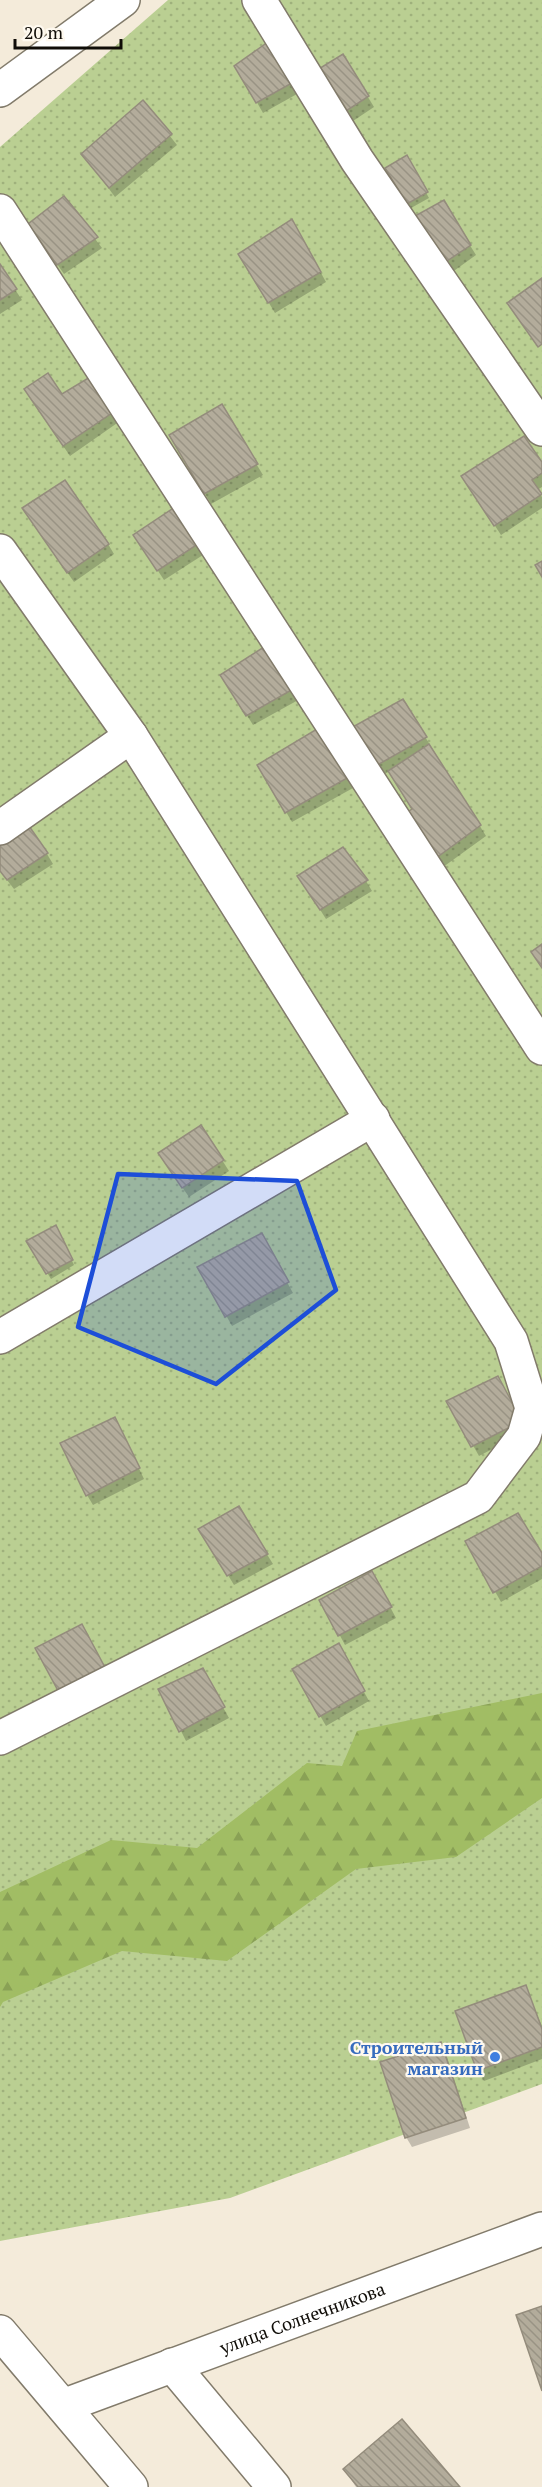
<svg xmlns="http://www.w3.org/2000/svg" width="542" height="2487" viewBox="0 0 542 2487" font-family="'PT Serif',serif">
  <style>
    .green { fill: url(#green-dots) }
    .forest { fill: url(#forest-firs) }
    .shadow { fill: #0003 }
    .building { fill: url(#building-back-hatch); stroke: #948c7c; stroke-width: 1.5 }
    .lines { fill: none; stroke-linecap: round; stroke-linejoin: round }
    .minor-casing { stroke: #827b6b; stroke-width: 36 }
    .minor { stroke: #fff; stroke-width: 33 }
    .marked { fill: #1d4ed8; fill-opacity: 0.2; stroke: #1d4ed8; stroke-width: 4.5; stroke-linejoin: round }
    .shop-dot { fill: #3f7fe0; stroke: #fef9ef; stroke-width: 2 }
    .labels { text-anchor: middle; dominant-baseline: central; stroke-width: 4.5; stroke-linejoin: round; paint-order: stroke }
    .shop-label { font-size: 18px; font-weight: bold; fill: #366cbe; stroke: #fef9ef; text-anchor: end }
    .street-label { font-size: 18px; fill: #0f0c07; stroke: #fef9ef }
  </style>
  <defs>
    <pattern id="green-dots" width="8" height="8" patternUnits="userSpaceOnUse" patternTransform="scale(1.5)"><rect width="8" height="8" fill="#bacf92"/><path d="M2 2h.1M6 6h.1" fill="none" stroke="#9fb17c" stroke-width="1.8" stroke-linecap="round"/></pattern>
    <pattern id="forest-firs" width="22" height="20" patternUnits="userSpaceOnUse" patternTransform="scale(1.5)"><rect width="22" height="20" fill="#a1bd64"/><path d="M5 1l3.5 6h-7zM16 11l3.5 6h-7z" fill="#89a155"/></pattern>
    <pattern id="building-back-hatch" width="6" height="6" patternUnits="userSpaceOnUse" patternTransform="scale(1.5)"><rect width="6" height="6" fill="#b3ac9b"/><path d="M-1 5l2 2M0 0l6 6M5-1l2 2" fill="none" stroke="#999384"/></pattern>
  </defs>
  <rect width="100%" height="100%" fill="#f4ebda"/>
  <!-- green -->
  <polygon class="green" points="168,0 542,0 542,2084 230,2198 0,2241 0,147"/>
  <!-- forest -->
  <polygon class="forest" points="542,1693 542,1798 456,1857 356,1869 227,1961 122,1951 3,2002 0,2007 0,1892 111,1840 197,1848 307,1763 342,1766 357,1731"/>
  <!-- shadow -->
  <g class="shadow">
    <polygon points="267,44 297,94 263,113 236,66"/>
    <polygon points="343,56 374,107 350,123 319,71"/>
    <polygon points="143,102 177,145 115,197 83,154"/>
    <polygon points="406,157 429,198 411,208 387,169"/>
    <polygon points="64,198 102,248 64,274 36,234"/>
    <polygon points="443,202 476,255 451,273 417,216"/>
    <polygon points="292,221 326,282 275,313 240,255"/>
    <polygon points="0,267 22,300 0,314"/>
    <polygon points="95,376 123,419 70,456 31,399 61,396"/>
    <polygon points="221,406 263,475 211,504 171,436"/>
    <polygon points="542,465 542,487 537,490 542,497 542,508 501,535 469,486"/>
    <polygon points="30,519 108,544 114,554 74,582"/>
    <polygon points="135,536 197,545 203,555 164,580"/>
    <polygon points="267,648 300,699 253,725 228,685"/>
    <polygon points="403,701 486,836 439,870 414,810 390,771 379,777 351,730"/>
    <polygon points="317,731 353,788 292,822 259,766"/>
    <polygon points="0,847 47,854 53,864 14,889 0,871"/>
    <polygon points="366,881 372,891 326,919 305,886"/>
    <polygon points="201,1127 229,1171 189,1197 166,1164"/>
    <polygon points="58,1232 74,1265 51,1279 28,1241"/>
    <polygon points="261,1235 293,1293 232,1326 199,1267"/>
    <polygon points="448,1401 527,1431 479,1456"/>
    <polygon points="120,1429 144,1479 93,1505 87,1495"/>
    <polygon points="238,1508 273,1564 234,1585 200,1529"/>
    <polygon points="467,1542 542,1556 542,1579 501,1602"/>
    <polygon points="372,1573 396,1618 345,1645 321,1600"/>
    <polygon points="338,1645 369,1701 326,1726 294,1670"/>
    <polygon points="202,1670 229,1718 186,1741 160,1689"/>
    <polygon points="525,1987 542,2026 542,2059 484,2081 478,2071"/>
    <polygon points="440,2043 446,2054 470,2128 412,2147 406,2137"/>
    <polygon points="345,2470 458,2487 356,2487"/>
  </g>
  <!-- building -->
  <g class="building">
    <polygon points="268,42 292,83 256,103 234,66"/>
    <polygon points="343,54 369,96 343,113 317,70"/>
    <polygon points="143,100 172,134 109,188 81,154"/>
    <polygon points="407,155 428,192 407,204 385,168"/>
    <polygon points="64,196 98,237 57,265 28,224"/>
    <polygon points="444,200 471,245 444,263 415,216"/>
    <polygon points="292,219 321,272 268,303 238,254"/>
    <polygon points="0,264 17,289 0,300"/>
    <polygon points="542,278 542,344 538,347 507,303"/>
    <polygon points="48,373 62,394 95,374 118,409 63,446 24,389"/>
    <polygon points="222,404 258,464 204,494 169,435"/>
    <polygon points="524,436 542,462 542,473 532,480 542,494 494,526 461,476"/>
    <polygon points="65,480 109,544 67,573 22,508"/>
    <polygon points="175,507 198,544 157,571 133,535"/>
    <polygon points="542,561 542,577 535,565"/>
    <polygon points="267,645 295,688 246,716 220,675"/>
    <polygon points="403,699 427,737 372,768 349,729"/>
    <polygon points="317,729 349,777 285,813 257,765"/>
    <polygon points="429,744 481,825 432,861 403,815 412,809 388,771"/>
    <polygon points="29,826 48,853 7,880 0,871 0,845"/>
    <polygon points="343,847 368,880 320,910 297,876"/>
    <polygon points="542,944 542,968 531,952"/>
    <polygon points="201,1125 224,1160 182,1188 158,1153"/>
    <polygon points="56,1225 73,1260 46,1274 26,1241"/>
    <polygon points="262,1233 289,1282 225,1317 197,1267"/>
    <polygon points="498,1376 522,1421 471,1447 446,1401"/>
    <polygon points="115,1417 140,1468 86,1496 60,1443"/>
    <polygon points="239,1506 268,1554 227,1576 198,1529"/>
    <polygon points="518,1513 542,1553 542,1566 493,1593 465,1541"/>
    <polygon points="372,1571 392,1607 338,1636 319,1600"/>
    <polygon points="82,1624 109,1675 62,1698 35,1648"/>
    <polygon points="339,1643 365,1691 319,1717 292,1669"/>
    <polygon points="203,1668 225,1707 179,1732 158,1689"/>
    <polygon points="526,1985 542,2029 542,2047 477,2071 455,2011"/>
    <polygon points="441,2042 466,2118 405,2138 380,2062"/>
    <polygon points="542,2306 542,2391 516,2315"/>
    <polygon points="402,2419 460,2487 358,2487 343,2469"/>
  </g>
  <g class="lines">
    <!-- minor casing -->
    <g class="minor-casing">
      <g id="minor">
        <polyline points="259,0 357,160 542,429"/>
        <polyline points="0,90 123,0"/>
        <polyline points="0,211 542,1048"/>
        <polyline points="0,551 131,736 511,1341 532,1408 524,1436 478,1497 0,1738"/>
        <polyline points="0,828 131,736"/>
        <polyline points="0,1337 373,1119"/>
        <polyline points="0,2332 131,2487"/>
        <polyline points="172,2365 274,2487"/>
        <path id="s1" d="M63 2406 542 2229"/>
      </g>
    </g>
    <!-- minor -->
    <use href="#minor" class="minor"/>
  </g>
  <!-- marked area -->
  <path class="marked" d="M118 1174 297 1181 336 1290 216 1384 78 1327Z"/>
  <!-- markers -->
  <circle class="shop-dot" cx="495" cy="2057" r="6"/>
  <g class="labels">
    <!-- shop labels -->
    <g class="shop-label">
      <text x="483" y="2047">Строительный<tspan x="483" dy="21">магазин</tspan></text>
    </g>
    <!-- street labels -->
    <g class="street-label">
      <text stroke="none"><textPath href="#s1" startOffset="255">улица Солнечникова</textPath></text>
    </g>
  </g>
  <!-- scale -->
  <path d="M15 39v9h106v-9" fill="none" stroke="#0f0c07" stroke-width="3"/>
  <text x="24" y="39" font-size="18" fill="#0f0c07" stroke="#fef9ef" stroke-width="4.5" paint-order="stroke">20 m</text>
</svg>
